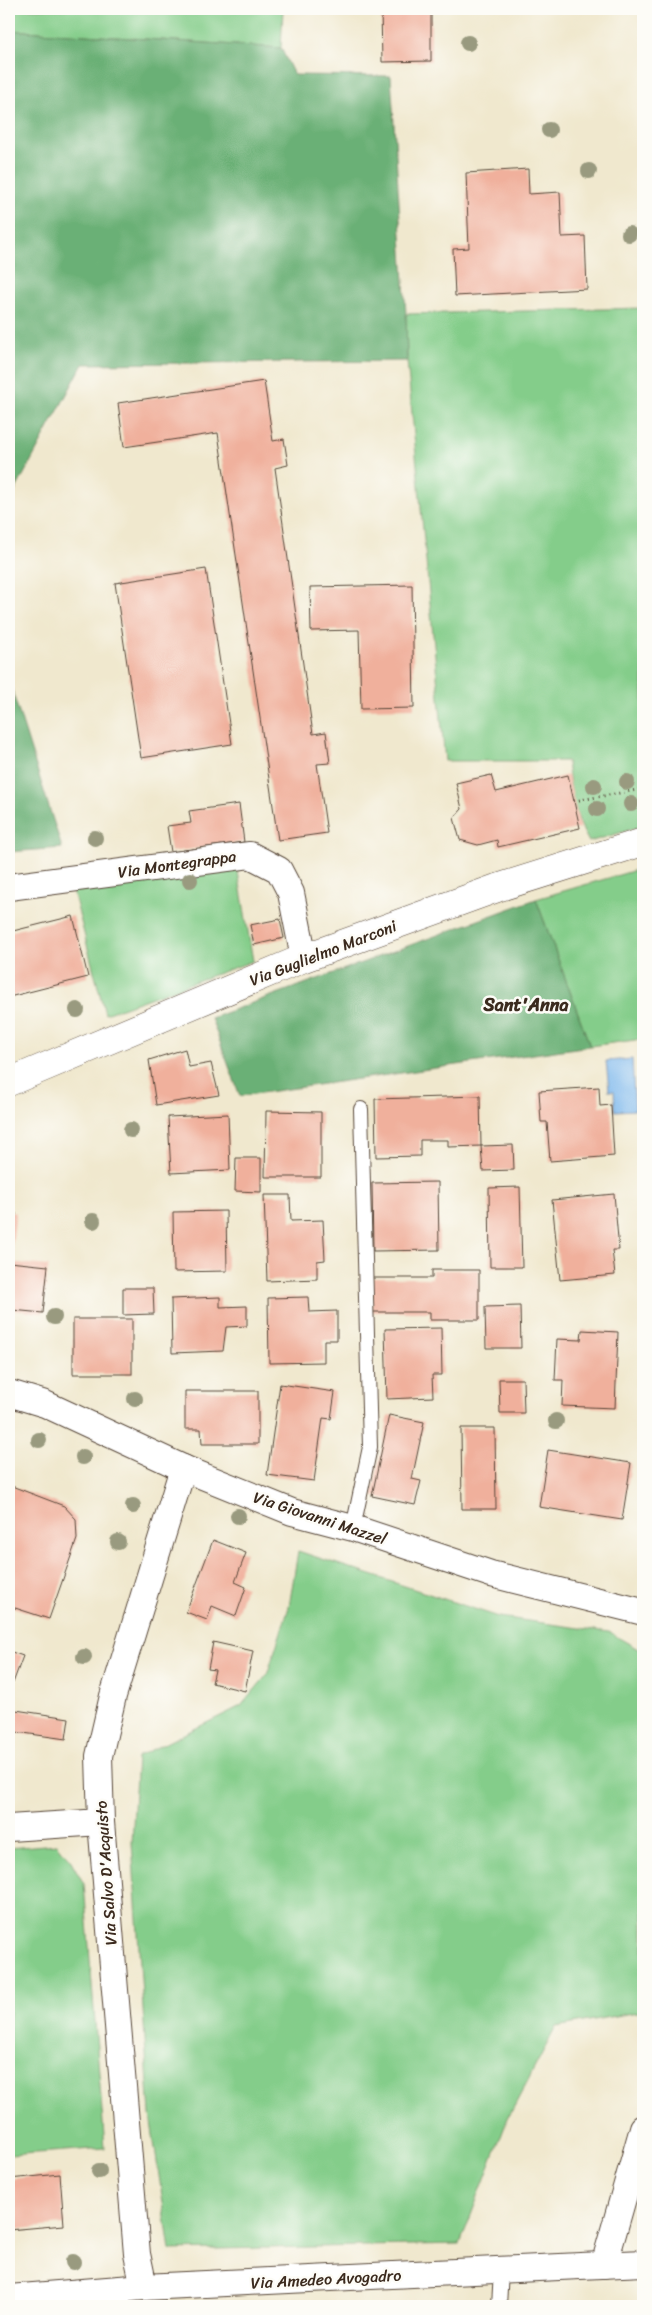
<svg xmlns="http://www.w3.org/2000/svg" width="652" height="2315" viewBox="0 0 652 2315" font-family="Sriracha,sans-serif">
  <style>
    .green { fill: #84cd8a; stroke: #607c54 }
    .forest { fill: #6bb076; stroke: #536d4a }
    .water { fill: #7bb7ed; stroke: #5b7086 }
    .building { fill: #f0b09c }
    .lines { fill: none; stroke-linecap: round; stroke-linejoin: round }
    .service-casing { stroke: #564638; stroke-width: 16 }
    .minor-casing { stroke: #564638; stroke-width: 28 }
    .tertiary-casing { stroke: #564638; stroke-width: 29 }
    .path { stroke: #564638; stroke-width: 3; stroke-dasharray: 1 4; stroke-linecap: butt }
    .service { stroke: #fff; stroke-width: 14 }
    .minor { stroke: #fff; stroke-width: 26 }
    .tertiary { stroke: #fff; stroke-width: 28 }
    .tree { fill: #999a7f }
    .labels { text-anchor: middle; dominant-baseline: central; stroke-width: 5; stroke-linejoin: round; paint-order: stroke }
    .street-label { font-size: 16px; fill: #3b2a1e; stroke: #fdfcf7 }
    .neighbourhood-label { font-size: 18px; font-weight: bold; fill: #3b2a1e; stroke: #fdfcf7 }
  </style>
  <rect width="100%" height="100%" fill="#fdfcf7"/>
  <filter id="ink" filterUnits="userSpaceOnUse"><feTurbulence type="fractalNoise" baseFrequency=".02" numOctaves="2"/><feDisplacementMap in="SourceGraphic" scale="10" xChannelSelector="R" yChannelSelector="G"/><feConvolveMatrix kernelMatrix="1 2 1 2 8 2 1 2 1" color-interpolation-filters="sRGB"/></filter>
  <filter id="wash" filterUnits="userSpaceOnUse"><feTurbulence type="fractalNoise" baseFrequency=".0096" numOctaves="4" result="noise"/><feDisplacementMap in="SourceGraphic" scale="20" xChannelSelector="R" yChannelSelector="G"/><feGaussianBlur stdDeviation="1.12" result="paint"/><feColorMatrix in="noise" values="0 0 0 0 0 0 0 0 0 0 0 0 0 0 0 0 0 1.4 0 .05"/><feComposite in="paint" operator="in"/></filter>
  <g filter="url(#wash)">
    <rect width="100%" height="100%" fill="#f0e8ce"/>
    <!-- green -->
    <g class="green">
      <polygon points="9,9 283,9 281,48 9,30"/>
      <path d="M643 308V826L589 842C575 819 570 788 567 761H445L407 361 406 314Z"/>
      <polygon points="237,866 253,961 105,1014 73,891"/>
      <polygon points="643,868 643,1039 590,1046 536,899"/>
      <polygon points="298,1551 499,1617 609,1632 643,1652 643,2011 556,2027 508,2118 460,2244 170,2250 150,2115 132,1843 137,1757 241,1706 267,1675 289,1607"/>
      <polygon points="57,1844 71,1861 84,1884 105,2148 9,2155 9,1848"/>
    </g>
    <!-- forest -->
    <g class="forest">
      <polygon points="9,30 281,48 294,75 391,76 406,314 407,361 83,364 9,502"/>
      <polygon points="9,681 62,848 9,852"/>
      <polygon points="536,899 590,1046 240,1096 211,1018"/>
    </g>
    <!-- water -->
    <polygon class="water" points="632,1059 635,1110 615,1111 614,1091 609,1091 606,1061"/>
    <g id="blocks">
      <!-- building -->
      <g class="building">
        <polygon points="381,9 431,9 431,61 382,62"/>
        <polygon points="528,169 529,194 560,192 562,237 585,236 587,289 455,296 453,249 469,248 466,173"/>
        <polygon points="264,381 273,441 284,439 288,465 275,468 313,734 326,732 330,763 317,764 327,833 278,840 218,433 124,447 118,403"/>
        <polygon points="206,569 232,744 141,758 115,583"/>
        <polygon points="412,585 414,708 361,709 359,630 311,631 310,587"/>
        <polygon points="491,775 496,792 568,775 580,828 498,847 497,840 478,845 460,840 454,818 462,809 456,783"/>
        <polygon points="239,804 244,842 171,852 167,826 191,823 189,811"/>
        <polygon points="73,916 88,977 9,997 9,932"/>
        <polygon points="280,919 284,938 254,945 250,925"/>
        <polygon points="185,1049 189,1067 211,1063 219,1095 156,1105 149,1060"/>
        <polygon points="599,1087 600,1106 611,1105 614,1156 550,1161 547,1122 541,1122 539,1091"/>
        <polygon points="480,1096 481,1146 448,1147 448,1140 420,1140 420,1156 376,1157 375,1099"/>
        <polygon points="266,1111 321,1112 321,1177 265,1177"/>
        <polygon points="228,1114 230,1170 171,1173 168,1117"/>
        <polygon points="513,1145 514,1170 483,1171 481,1146"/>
        <polygon points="236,1158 261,1158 261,1192 235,1191"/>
        <polygon points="438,1182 439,1250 373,1251 372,1183"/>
        <polygon points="520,1187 522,1267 490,1267 489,1188"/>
        <polygon points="614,1194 619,1250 612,1250 615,1275 560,1280 552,1200"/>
        <polygon points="264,1195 290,1195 291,1221 323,1220 325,1260 317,1261 317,1279 267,1281"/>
        <polygon points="226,1211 227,1271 174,1272 173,1212"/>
        <polygon points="9,1212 16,1213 12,1245 9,1244"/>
        <polygon points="9,1262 48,1266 43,1313 12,1310 10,1328"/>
        <polygon points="432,1270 479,1270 479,1320 430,1320 430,1312 372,1312 372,1278 432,1278"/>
        <polygon points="123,1288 153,1288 154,1314 123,1315"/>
        <polygon points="220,1297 220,1307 247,1306 247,1326 226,1327 223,1351 172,1353 171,1299"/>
        <polygon points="308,1297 309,1312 337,1311 337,1340 324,1340 324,1362 269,1363 268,1298"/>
        <polygon points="520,1306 521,1348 486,1348 485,1307"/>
        <rect x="73" y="1319" width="59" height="55"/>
        <polygon points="441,1328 442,1375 432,1375 433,1397 387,1399 385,1329"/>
        <polygon points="582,1330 618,1332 615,1408 562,1406 563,1380 555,1380 557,1339 581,1340"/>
        <polygon points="499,1379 523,1379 524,1413 500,1413"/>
        <polygon points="280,1384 335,1392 331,1419 323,1418 314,1481 267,1475"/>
        <polygon points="185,1391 258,1391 258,1444 202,1444 201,1429 185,1429"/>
        <polygon points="389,1415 424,1422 412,1479 421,1481 415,1505 372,1496"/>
        <polygon points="461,1428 495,1428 496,1509 462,1509"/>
        <polygon points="548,1450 631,1463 622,1520 539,1507"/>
        <polygon points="9,1485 64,1506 76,1519 77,1539 49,1619 9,1606 9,1566 11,1558 9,1557"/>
        <polygon points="213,1540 246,1553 235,1582 246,1587 236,1616 212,1606 207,1620 186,1612"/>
        <polygon points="213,1642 253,1651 245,1691 212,1683 215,1670 208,1669"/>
        <polygon points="9,1651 23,1656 13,1683 9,1681"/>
        <polygon points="9,1709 69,1718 66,1739 9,1731"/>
        <polygon points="60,2174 64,2225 9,2230 9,2179"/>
      </g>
    </g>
  </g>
  <g filter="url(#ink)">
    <use href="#blocks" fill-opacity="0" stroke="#564638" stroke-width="1"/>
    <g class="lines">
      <!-- service casing -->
      <g class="service-casing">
        <g id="service">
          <polyline points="353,1528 370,1447 361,1109"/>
          <polyline points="499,2306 501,2270"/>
        </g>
      </g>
      <!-- minor casing -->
      <g class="minor-casing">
        <g id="minor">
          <polyline points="9,887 250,855 279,870 291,893 304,958"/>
          <polyline points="9,1393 45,1404 183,1468 292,1512 353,1528 491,1574 643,1612"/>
          <polyline points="9,1828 101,1822"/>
          <polyline points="604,2265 643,2128"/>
          <polyline points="144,2287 137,2254 101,1822 99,1756 113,1696 183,1468"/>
          <polyline points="9,2298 144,2287 643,2263"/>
        </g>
      </g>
      <!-- tertiary casing -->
      <g class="tertiary-casing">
        <polyline id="tertiary" points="9,1082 304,958 497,888 643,842"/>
      </g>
      <!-- path -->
      <polyline class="path" points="574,801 643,789"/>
      <!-- service -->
      <use href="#service" class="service"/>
      <!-- minor -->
      <use href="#minor" class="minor"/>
      <!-- tertiary -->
      <use href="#tertiary" class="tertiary"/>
    </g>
    <!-- trees -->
    <g class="tree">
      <circle cx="468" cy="43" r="8"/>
      <circle cx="549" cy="130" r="8"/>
      <circle cx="589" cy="171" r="8"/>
      <circle cx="629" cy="234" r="8"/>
      <circle cx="627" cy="782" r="8"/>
      <circle cx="594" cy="786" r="8"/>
      <circle cx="631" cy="804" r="8"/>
      <circle cx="597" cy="809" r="8"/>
      <circle cx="95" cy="838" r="8"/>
      <circle cx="190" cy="880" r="8"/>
      <circle cx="77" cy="1010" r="8"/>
      <circle cx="131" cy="1130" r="8"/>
      <circle cx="93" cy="1221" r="8"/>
      <circle cx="54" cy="1317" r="8"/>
      <circle cx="135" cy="1399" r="8"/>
      <circle cx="556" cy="1421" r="8"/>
      <circle cx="39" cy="1440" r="8"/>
      <circle cx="83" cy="1457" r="8"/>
      <circle cx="133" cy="1506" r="8"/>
      <circle cx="238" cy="1516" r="8"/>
      <circle cx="118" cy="1542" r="8"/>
      <circle cx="84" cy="1657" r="8"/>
      <circle cx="99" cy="2171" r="8"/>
      <circle cx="73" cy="2262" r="8"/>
    </g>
  </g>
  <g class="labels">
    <!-- street labels -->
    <g class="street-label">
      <text transform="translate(177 864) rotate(-8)">Via Montegrappa</text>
      <text transform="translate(323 953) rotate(-21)">Via Guglielmo Marconi</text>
      <text transform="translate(320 1518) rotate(18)">Via Giovanni Mazzel</text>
      <text transform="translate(106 1873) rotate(-94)">Via Salvo D'Acquisto</text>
      <text transform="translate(326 2279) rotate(-3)">Via Amedeo Avogadro</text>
    </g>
    <!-- neighbourhood labels -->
    <g class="neighbourhood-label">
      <text x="526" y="1005">Sant'Anna</text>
    </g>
  </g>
  <!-- margin -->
  <rect width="652" height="2315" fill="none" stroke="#fdfcf7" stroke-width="30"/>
</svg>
